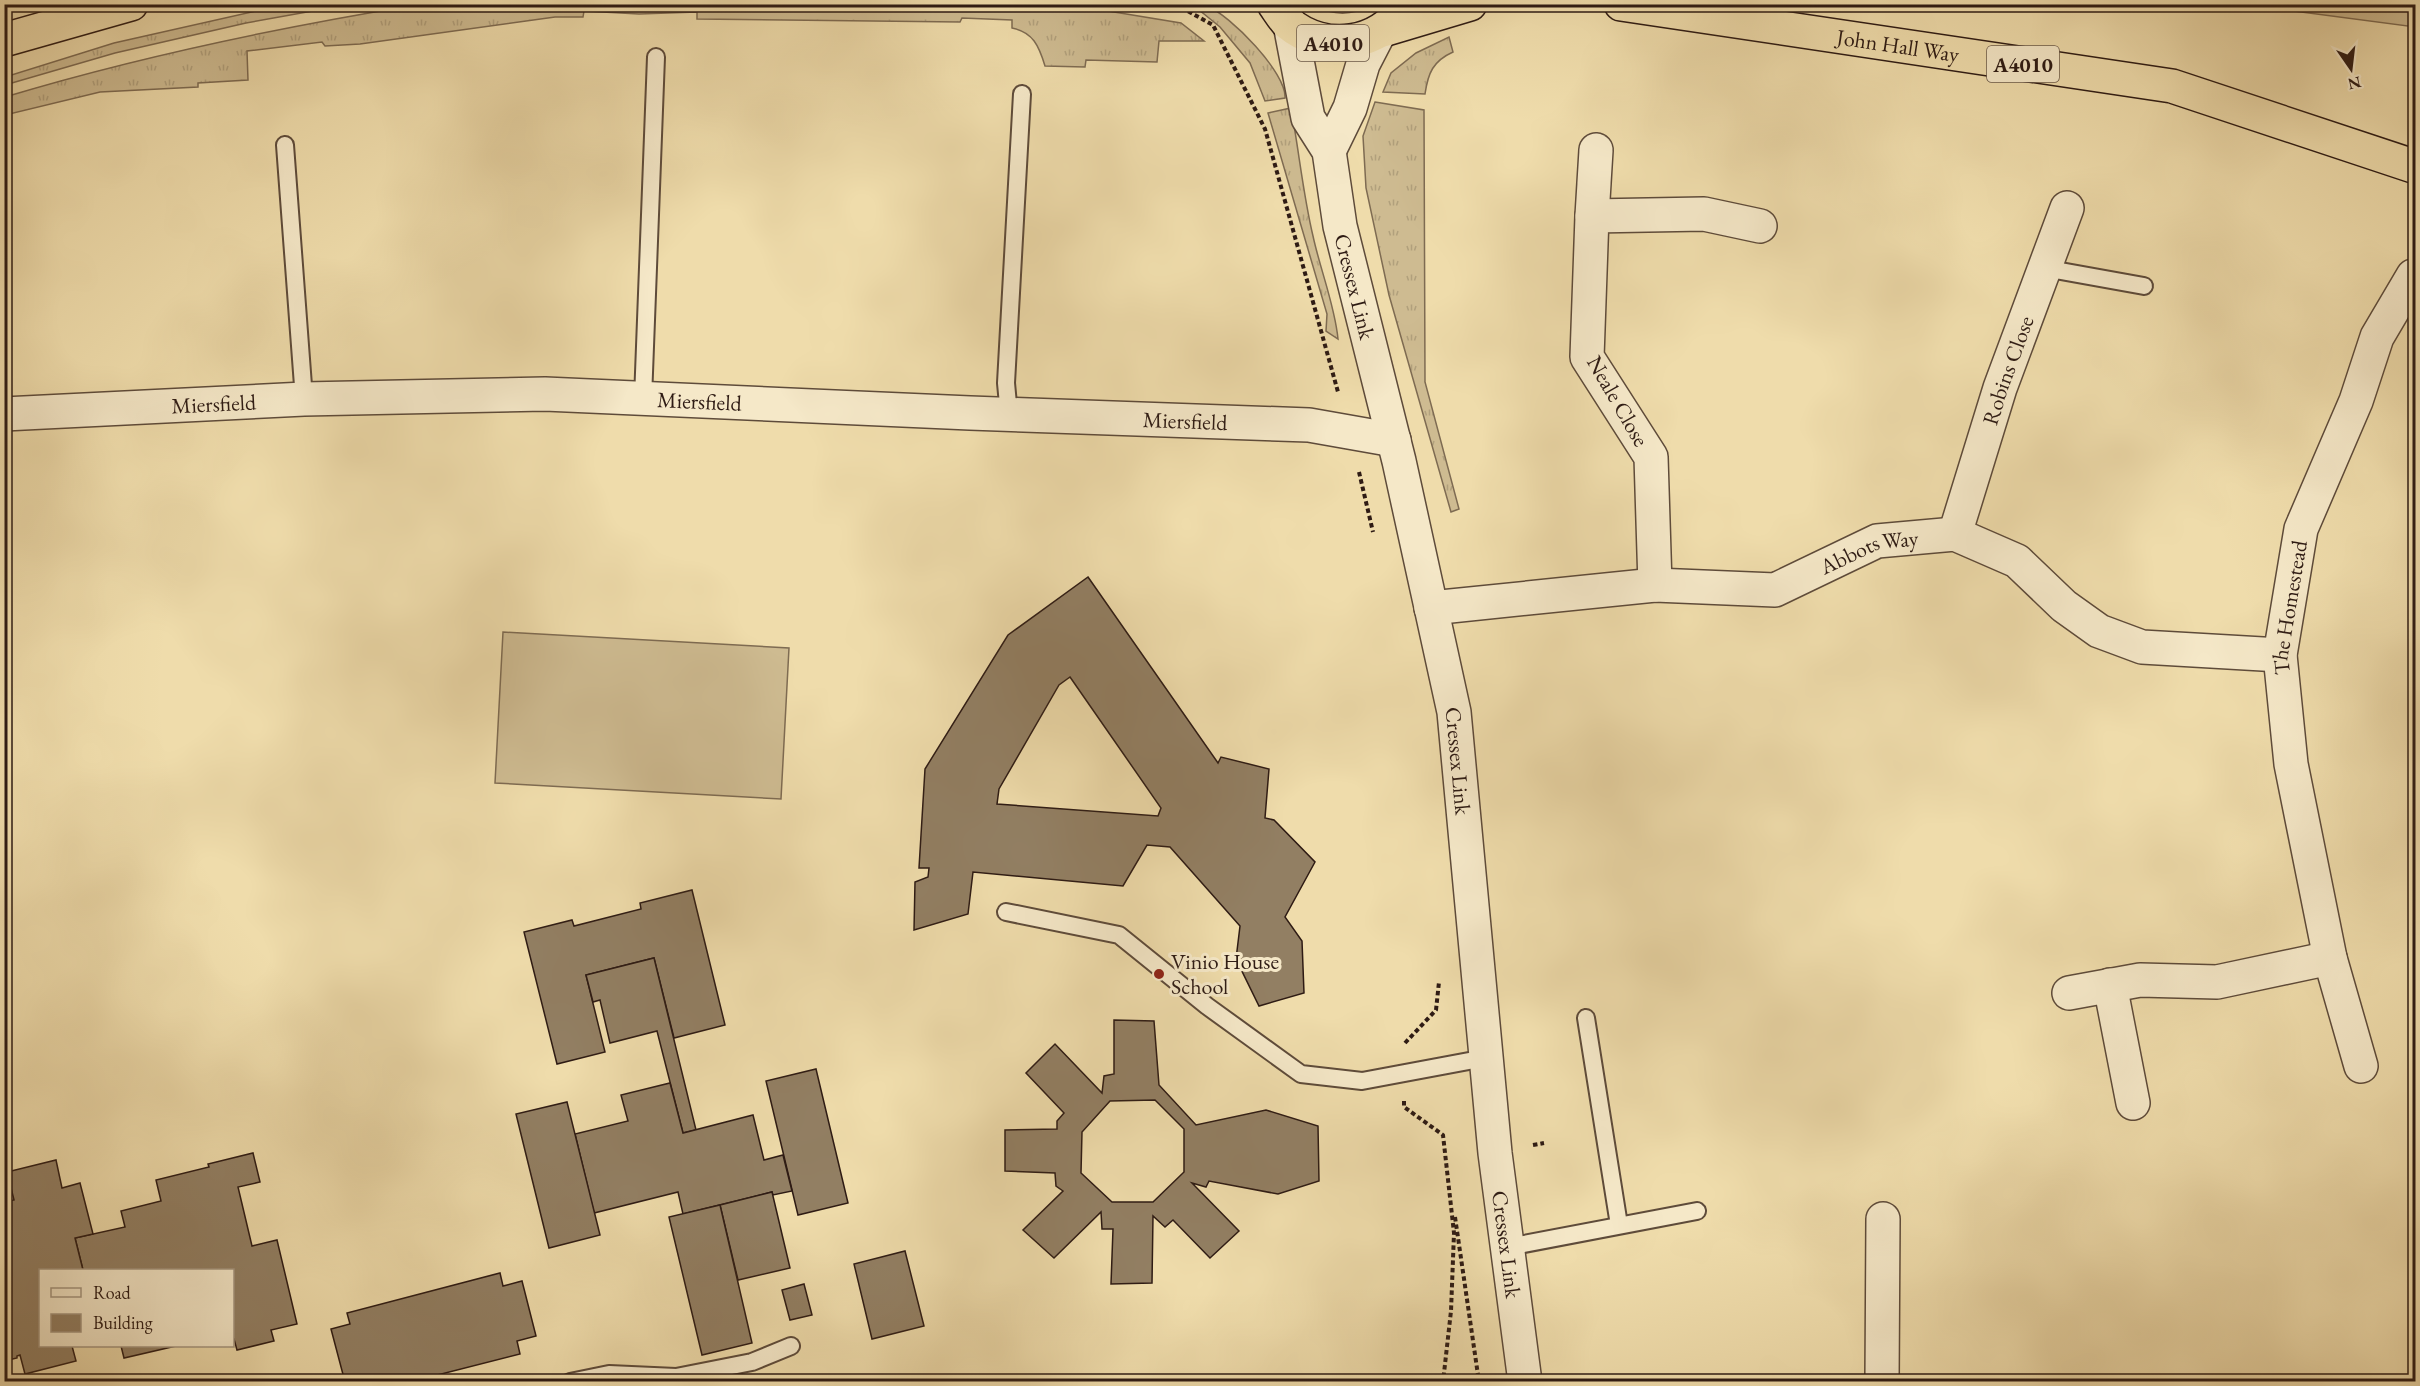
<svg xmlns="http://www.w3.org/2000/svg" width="2420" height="1386" viewBox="0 0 2420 1386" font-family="'EB Garamond',serif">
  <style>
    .grass { fill: url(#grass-tufts); stroke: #7e6b52; stroke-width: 1.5 }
    .garden { fill: #cebb91; stroke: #7e6b52; stroke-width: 1.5 }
    .building { fill: #927f63; stroke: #2e1b14; stroke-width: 1.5; fill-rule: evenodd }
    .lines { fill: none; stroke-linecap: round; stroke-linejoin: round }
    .service-casing { stroke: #5e4b3a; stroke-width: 20 }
    .minor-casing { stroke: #5e4b3a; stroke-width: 36 }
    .tertiary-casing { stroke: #5e4b3a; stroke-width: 36 }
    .trunk-casing { stroke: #2e1b14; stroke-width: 36 }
    .path { stroke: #2e1b14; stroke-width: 4; stroke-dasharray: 4.5 3; stroke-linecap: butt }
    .service { stroke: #f5e8c8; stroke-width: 16 }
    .minor { stroke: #f5e8c8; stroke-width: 33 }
    .tertiary { stroke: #f5e8c8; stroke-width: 33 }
    .trunk { stroke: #efdcab; stroke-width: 33 }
    .poi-dot { fill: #8f2418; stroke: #f5e8c8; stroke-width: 2 }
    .labels { text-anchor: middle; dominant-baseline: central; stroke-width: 6; stroke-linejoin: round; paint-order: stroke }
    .shield { fill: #f5e8c8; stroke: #6a584a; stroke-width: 1.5 }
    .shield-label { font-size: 21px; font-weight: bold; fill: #2e1b14 }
    .street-label { font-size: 22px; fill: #2e1b14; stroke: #f5e8c8 }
    .poi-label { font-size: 22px; fill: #2e1b14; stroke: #f5e8c8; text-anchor: start }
  </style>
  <defs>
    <pattern id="grass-tufts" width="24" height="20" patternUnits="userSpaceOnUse" patternTransform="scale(1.5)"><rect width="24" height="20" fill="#cebb91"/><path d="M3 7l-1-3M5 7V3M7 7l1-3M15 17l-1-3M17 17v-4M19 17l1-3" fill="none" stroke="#b1a07c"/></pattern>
  </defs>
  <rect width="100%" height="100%" fill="#efdcab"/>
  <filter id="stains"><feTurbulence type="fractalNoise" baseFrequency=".00333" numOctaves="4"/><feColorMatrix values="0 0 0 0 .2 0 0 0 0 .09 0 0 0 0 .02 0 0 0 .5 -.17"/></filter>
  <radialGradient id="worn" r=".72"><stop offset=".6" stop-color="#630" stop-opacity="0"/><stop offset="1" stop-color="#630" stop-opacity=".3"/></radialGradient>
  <!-- grass -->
  <g class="grass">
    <polygon points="287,4 346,5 246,23 115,53 5,85 5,77 114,43"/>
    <path d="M1020 4 1108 11 1181 23 1204 41H1159L1157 62 1086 60 1085 67 1045 66C1039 46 1033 32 1012 28V20L962 18 960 22 697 19V12L639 14 584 11 583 17H555L360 44 325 46 322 42 247 51 248 80 198 83V87L100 92 9 114 5 170V97C141 56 281 27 422 4Z"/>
    <path d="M1193 5C1198 5 1203 4 1207 6 1230 15 1287 73 1285 98L1265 101 1250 63 1220 27Z"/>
    <path d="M1316 5H1369C1353 16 1332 16 1316 5Z"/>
    <path d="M1449 37 1453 52C1433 61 1428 73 1425 94L1383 92 1391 73 1416 53Z"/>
    <polygon points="1375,102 1424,110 1425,382 1459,509 1451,512 1389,295 1366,188 1363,136"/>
    <path d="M1291 108C1299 151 1303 194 1313 236 1320 269 1335 306 1338 339L1326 331 1327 314 1268 113Z"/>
  </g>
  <!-- garden -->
  <g class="garden">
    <polygon points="2248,5 2415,5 2415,27"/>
    <polygon points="503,632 789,648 781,799 495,783"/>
  </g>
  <!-- building -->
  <g class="building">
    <path d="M1088 577 1218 763 1221 757 1269 769 1265 818 1274 820 1315 862 1285 917 1302 941 1304 993 1259 1006 1236 959 1240 926 1170 847 1147 845 1123 886 973 872 968 914 914 930 915 882 928 877 929 868H919L925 769 1008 635ZM1070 677 1161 808 1158 816 997 804 999 789 1059 685Z"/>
    <polygon points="692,890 725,1025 674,1038 654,958 586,975 605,1052 557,1064 524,932 572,920 574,926 641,909 640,903"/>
    <polygon points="654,958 696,1130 683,1133 657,1031 610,1043 600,1000 593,1002 586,975"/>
    <path d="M1114 1020 1154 1021 1159 1085 1196 1125 1266 1110 1318 1126 1319 1181 1278 1194 1209 1181 1206 1187 1192 1183 1239 1231 1210 1258 1173 1220 1165 1227 1153 1216 1152 1283 1111 1284 1113 1229H1102L1101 1212 1054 1258 1023 1230 1063 1191 1056 1186 1055 1173 1005 1171V1130L1057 1129V1121L1064 1113 1026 1073 1055 1044 1102 1093 1104 1076 1114 1074ZM1155 1100 1184 1129V1172L1153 1202H1112L1081 1173 1082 1132 1110 1101Z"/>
    <polygon points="816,1069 848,1203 798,1215 766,1081"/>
    <polygon points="670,1083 683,1133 753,1115 764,1160 783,1155 792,1191 773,1195 772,1192 683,1214 678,1192 594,1213 575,1134 628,1121 621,1095"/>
    <polygon points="567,1102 600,1235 549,1248 516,1114"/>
    <polygon points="253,1153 260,1182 238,1187 252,1246 277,1240 297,1324 271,1330 274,1341 237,1350 234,1339 232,1340 232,1270 83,1270 75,1238 125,1227 121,1211 161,1201 156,1180 209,1167 208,1164"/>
    <polygon points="56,1160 62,1188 80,1183 93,1234 75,1238 83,1270 40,1270 40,1346 72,1346 76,1361 25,1374 20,1355 17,1356 17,1358 4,1361 4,1202 14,1200 7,1172"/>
    <polygon points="772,1192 790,1268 738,1280 720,1205"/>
    <polygon points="720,1205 752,1343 702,1355 669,1217"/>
    <polygon points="905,1251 924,1326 872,1339 854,1264"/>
    <polygon points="500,1273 503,1286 522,1281 536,1336 517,1341 520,1354 410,1382 345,1382 331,1329 350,1324 347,1313"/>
    <polygon points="804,1284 812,1315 790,1320 782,1290"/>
    <polygon points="121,1346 176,1346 124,1358"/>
  </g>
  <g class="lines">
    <!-- service casing -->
    <g class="service-casing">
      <g id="service">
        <polyline points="285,145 304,399"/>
        <polyline points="2044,268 2144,286"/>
        <polyline points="643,399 656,57"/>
        <polyline points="1009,415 1006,383 1022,94"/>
        <polyline points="1006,912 1119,935 1207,1006 1301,1074 1362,1081 1485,1058"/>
        <polyline points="1586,1018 1619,1225"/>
        <polyline points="1508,1247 1697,1211"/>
        <polyline points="570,1382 609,1374 676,1377 752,1362 791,1346"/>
      </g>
    </g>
    <!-- minor casing -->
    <g class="minor-casing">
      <g id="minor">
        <polyline points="1592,216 1596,150"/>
        <path id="s1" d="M4 414 304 399 545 394 970 413 1309 425 1394 440"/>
        <path id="s2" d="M1955 534 2000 388 2067 208"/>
        <polyline points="1655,585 1651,457 1587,357 1592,216 1704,214 1760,226"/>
        <path id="s3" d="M1431 608 1655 585 1775 590 1877 541 1955 534 2017 561 2064 606 2099 631 2142 647 2280 655"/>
        <polyline points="2110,985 2133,1103"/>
        <polyline points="2069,993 2140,980 2217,982 2330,958"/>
        <path id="s4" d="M2361 1066 2330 958 2291 764 2280 655 2301 529 2356 401 2377 337 2413 276"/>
        <polyline points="1882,1382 1883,1219"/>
      </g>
    </g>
    <!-- tertiary casing -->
    <g class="tertiary-casing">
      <g id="tertiary">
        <path id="s5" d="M1290 24 1308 118 1329 151 1340 226 1399 461 1454 712 1495 1153 1525 1382"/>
        <polyline points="1329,151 1350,108 1363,64 1379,33"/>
      </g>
    </g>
    <!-- trunk casing -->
    <g class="trunk-casing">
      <g id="trunk">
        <path d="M1274 4C1279 11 1283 18 1288 23 1325 54 1381 46 1406 4"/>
        <path id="s6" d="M1621 4 2172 86 2416 167"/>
        <polyline points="1383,30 1470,4"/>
        <polyline points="4,40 131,4"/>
      </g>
    </g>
    <!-- path -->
    <g class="path">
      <polyline points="1175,4 1213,25 1265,129 1338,392"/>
      <polyline points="1359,472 1373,532"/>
      <polyline points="1405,1043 1436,1010 1439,982"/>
      <polyline points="1404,1101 1404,1107 1443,1135 1454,1233 1451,1311 1443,1382"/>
      <polyline points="1533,1145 1544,1143"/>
      <polyline points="1455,1217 1479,1382"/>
    </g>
    <!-- service -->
    <use href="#service" class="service"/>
    <!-- minor -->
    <use href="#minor" class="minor"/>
    <!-- tertiary -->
    <use href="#tertiary" class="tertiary"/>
    <!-- trunk -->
    <use href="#trunk" class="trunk"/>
  </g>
  <!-- markers -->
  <circle class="poi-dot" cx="1159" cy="974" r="6"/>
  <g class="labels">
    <!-- shield labels -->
    <g class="shield">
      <rect x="1297" y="25" width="72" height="36" rx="4.5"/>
      <rect x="1987" y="46" width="72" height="36" rx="4.5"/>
    </g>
    <g class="shield-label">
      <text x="1333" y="43">A4010</text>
      <text x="2023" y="64">A4010</text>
    </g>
    <!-- street labels -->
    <g class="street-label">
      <text stroke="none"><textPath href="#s6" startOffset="280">John Hall Way</textPath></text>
      <text stroke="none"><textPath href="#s5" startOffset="273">Cressex Link</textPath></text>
      <text stroke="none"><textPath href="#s2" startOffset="172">Robins Close</textPath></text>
      <text transform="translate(1618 401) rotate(60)">Neale Close</text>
      <text stroke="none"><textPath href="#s1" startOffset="696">Miersfield</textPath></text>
      <text stroke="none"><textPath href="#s1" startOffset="210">Miersfield</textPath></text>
      <text stroke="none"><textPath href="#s1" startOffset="1182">Miersfield</textPath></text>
      <text stroke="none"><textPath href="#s3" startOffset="448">Abbots Way</textPath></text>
      <text stroke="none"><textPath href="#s4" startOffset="468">The Homestead</textPath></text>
      <text stroke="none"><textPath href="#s5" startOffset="759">Cressex Link</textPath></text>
      <text stroke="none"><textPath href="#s5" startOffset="1245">Cressex Link</textPath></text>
    </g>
    <!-- poi labels -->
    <g class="poi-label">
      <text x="1171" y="961">Vinio House<tspan x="1171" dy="25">School</tspan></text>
    </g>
  </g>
  <!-- margin -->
  <rect width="2420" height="1386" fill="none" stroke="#efdcab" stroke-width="24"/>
  <rect x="6" y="6" width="2408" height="1374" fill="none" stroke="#2e1b14" stroke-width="3"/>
  <rect x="12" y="12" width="2396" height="1362" fill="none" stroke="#2e1b14" stroke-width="1.5"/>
  <!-- legend -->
  <rect x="39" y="1269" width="195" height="78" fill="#f5e8c8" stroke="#a59680" stroke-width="1.5"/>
  <rect x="51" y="1288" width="30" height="9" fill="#f5e8c8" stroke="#a59680" stroke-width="1.5"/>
  <text x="93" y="1299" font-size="18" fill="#2e1b14">Road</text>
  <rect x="51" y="1314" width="30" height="18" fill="#927f63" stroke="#a59680" stroke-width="1.5"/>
  <text x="93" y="1329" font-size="18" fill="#2e1b14">Building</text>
  <!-- north arrow -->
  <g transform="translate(2351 69) rotate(166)" stroke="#f5e8c8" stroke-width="4.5" paint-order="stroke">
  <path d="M0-4.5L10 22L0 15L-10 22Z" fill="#2e1b14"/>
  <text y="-9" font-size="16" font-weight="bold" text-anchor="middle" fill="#2e1b14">N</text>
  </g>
  <rect width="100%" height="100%" filter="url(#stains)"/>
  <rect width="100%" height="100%" fill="url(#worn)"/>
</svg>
